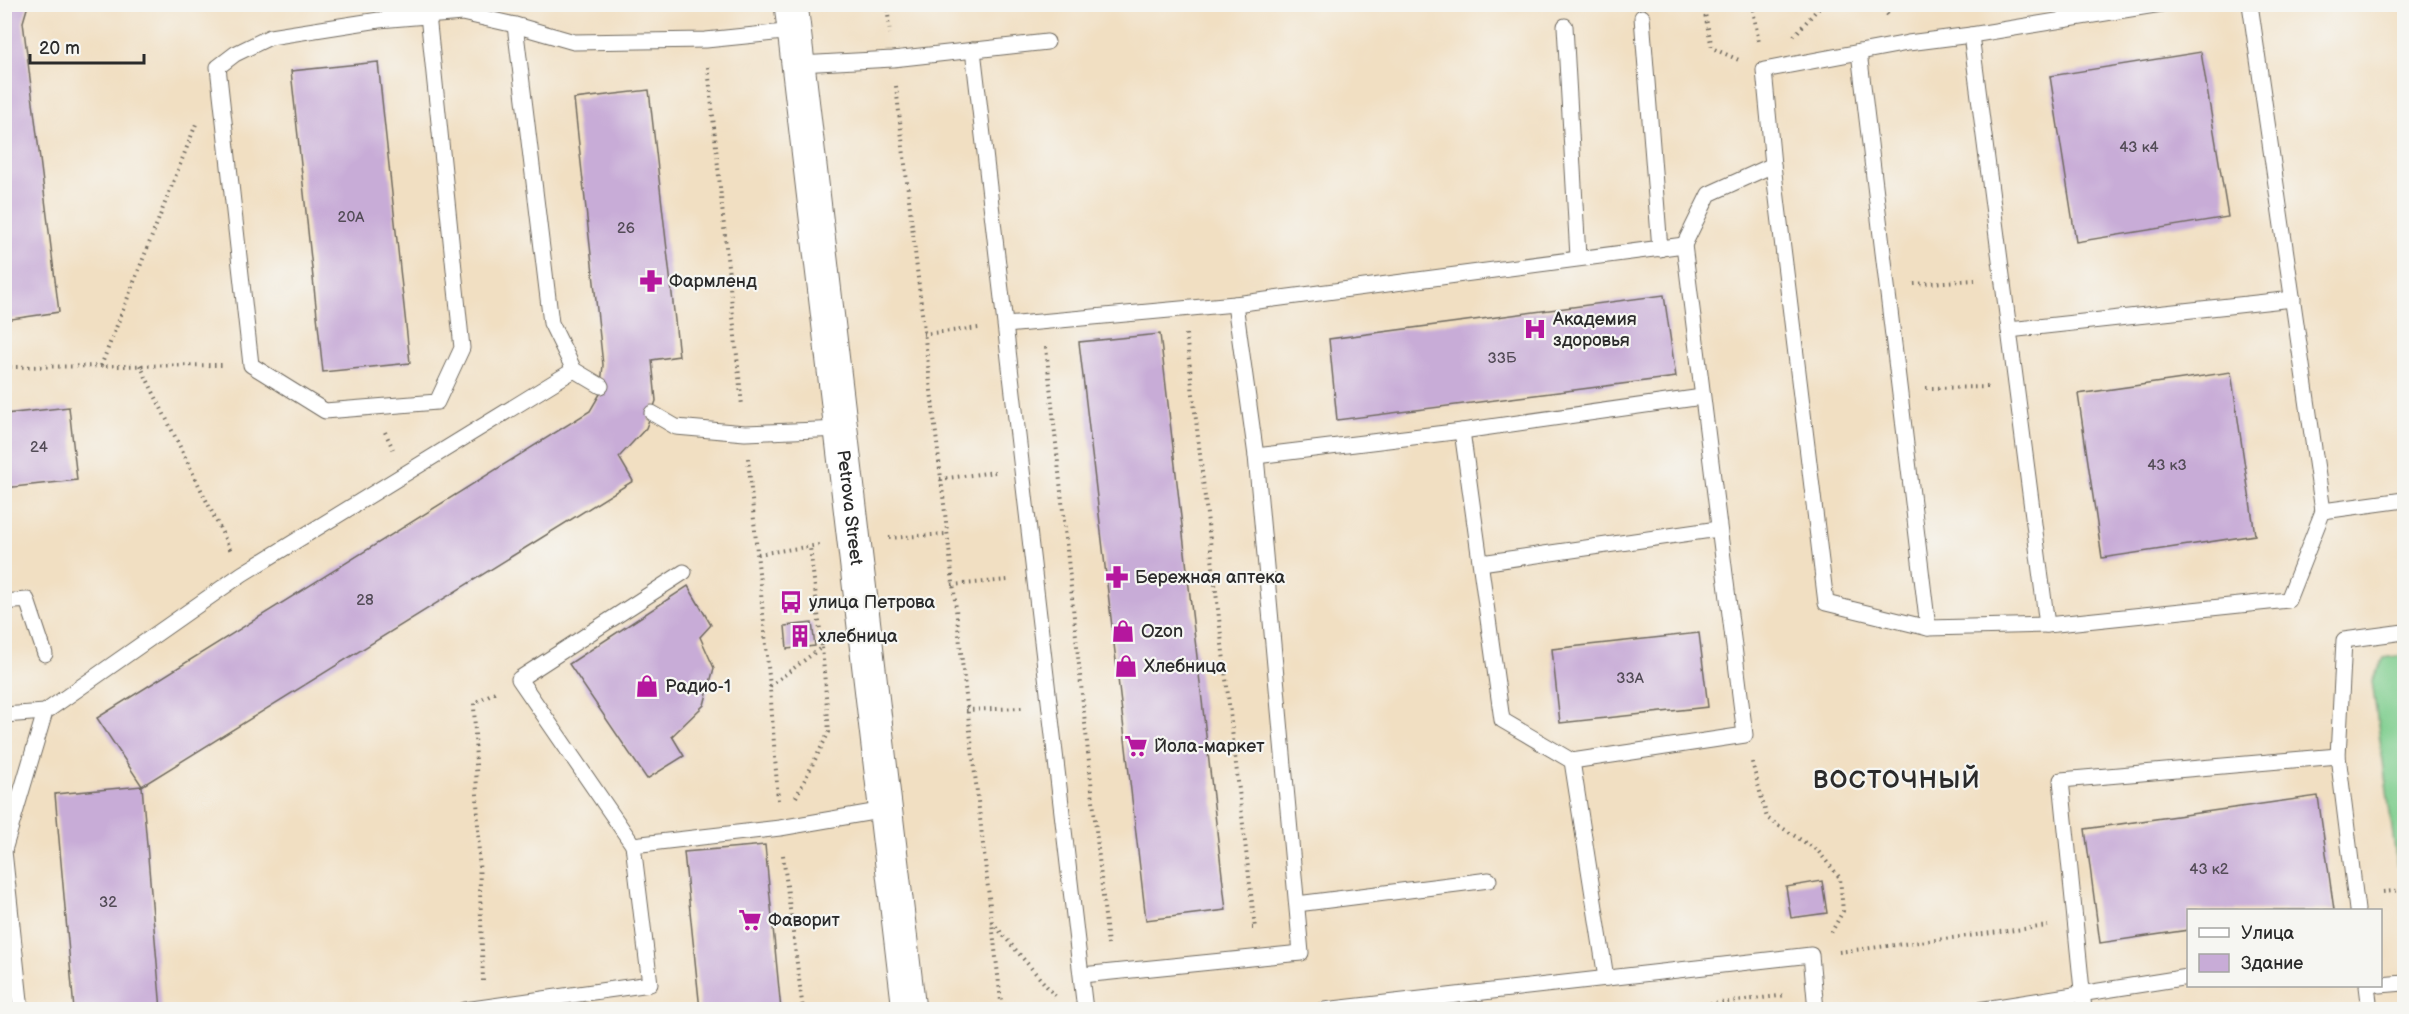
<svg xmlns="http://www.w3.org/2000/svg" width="2409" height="1014" viewBox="0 0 2409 1014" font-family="'Balsamiq Sans',sans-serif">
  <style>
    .green { fill: #7ecd8d; stroke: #547c5c; stroke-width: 1.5 }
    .building { fill: #c8acd7 }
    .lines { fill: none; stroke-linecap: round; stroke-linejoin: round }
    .lane-casing { stroke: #706a60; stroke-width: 17 }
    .secondary-casing { stroke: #706a60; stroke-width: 35 }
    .path { stroke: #706a60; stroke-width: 4; stroke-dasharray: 1.5 4.5; stroke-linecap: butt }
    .lane { stroke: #fff; stroke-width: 15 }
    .secondary { stroke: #fff; stroke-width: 33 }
    .labels { text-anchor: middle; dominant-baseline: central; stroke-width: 4.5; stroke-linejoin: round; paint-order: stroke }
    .number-label { font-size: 15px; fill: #524b56 }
    .poi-label { font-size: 18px; fill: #2b2b2b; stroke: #f6f6f2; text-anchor: start }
    .street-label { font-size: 18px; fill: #2b2b2b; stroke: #f6f6f2 }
    .district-label { font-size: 24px; font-weight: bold; letter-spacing: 1.5px; fill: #2b2b2b; stroke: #f6f6f2 }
  </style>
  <rect width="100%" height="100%" fill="#f6f6f2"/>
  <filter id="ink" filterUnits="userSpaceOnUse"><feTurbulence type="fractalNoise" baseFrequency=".0167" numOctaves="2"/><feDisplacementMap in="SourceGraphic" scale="12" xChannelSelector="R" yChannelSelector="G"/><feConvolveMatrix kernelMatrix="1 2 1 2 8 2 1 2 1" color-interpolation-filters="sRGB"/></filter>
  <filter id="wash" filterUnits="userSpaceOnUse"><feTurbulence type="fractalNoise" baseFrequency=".008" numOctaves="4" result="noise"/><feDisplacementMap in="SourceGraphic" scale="24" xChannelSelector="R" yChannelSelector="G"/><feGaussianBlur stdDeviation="1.35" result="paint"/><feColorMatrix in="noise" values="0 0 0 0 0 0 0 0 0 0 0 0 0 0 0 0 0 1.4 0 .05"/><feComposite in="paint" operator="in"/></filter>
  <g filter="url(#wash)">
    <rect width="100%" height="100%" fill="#f1dfc2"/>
    <!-- green -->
    <polygon class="green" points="2404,655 2404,864 2397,865 2372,681 2384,658"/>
    <g id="blocks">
      <!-- building -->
      <g class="building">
        <polygon points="5,5 28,5 23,22 59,312 5,320"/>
        <polygon points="2201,52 2228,217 2076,242 2050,76"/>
        <polygon points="378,62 410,363 323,372 291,71"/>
        <polygon points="649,90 679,356 652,360 656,401 646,428 619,457 633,481 142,786 97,718 590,411 600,394 603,365 574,99"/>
        <polygon points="1664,295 1676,377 1337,420 1329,339"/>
        <polygon points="1160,334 1226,910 1146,920 1079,342"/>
        <polygon points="2231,372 2255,535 2102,558 2078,394"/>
        <polygon points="69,407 77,480 5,488 5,414"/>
        <polygon points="688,586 711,625 700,637 714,668 704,705 672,736 684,756 647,779 569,664"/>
        <polygon points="812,623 815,646 787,649 785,626"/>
        <polygon points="1699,633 1708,707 1560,723 1552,649"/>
        <polygon points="142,786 161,1010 74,1010 55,794"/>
        <polygon points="2318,796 2334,910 2188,910 2188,930 2100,943 2085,829"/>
        <polygon points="765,845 781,1010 700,1010 684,852"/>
        <polygon points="1822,881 1827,913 1791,918 1786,887"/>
      </g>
    </g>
  </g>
  <g filter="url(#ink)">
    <use href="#blocks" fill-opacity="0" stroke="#706a60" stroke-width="1.5"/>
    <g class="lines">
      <!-- lane casing -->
      <g class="lane-casing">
        <g id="lane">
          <polyline points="2161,4 1971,35 2047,625 2288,600 2323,511 2404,500"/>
          <polyline points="2250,4 2323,511"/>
          <polyline points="428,15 462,348 437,402 325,411 251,365 218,67 235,54 270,37 379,20 462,13 515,25"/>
          <polyline points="1642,17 1660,249"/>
          <polyline points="1565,26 1578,257"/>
          <polyline points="973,50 1085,1010"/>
          <polyline points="1859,52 1928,628"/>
          <polyline points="799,64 893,59 1047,42"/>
          <polyline points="1773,165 1826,603 1928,628 2047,625"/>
          <polyline points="1684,245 1709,194 1773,165 1764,70 1908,43 1971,35"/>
          <polyline points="1006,325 1235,304 1684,245 1745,735 1572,761"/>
          <polyline points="2009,330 2293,299"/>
          <polyline points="601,386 574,370 551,323 515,25 574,42 706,40 794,31"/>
          <polyline points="652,413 676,427 745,433 842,429"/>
          <polyline points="1462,431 1702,397"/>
          <polyline points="1256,456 1462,431 1502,720 1572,761 1606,978"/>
          <polyline points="1481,563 1718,529"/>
          <polyline points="4,602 27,600 45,654"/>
          <polyline points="4,715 45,712"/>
          <polyline points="633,845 519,679 684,572"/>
          <polyline points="4,850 45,712 242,574 574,370"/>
          <polyline points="4,851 21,1010"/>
          <polyline points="1297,904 1489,880"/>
          <polyline points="2357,910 2338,756 2344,640 2404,632"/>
          <polyline points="1082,975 1301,953 1256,456 1235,304"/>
          <polyline points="2380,985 2404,983"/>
          <polyline points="2367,986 2370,1010"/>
          <polyline points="465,1010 650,984 633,845 780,828 885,810"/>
          <polyline points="1324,1010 1811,955 1816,1010"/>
          <polyline points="1978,1010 2188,977"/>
          <polyline points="2084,1010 2061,780 2338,756"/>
        </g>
      </g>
      <!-- secondary casing -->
      <g class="secondary-casing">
        <g id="secondary">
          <path id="s1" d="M791 4 909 1010"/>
        </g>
      </g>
      <!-- path -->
      <g class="path">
        <polyline points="887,4 890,34"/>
        <polyline points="1703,4 1712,48 1741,61"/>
        <polyline points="1752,4 1759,43"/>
        <polyline points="1880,4 1890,18"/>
        <polyline points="1794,36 1822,4"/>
        <polyline points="708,67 742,406"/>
        <polyline points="896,86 1002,1010"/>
        <polyline points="1914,284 1975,280"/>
        <polyline points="923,334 979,328"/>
        <polyline points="1186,334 1255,928 1252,928"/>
        <polyline points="1046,347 1108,945"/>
        <polyline points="140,365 231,551"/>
        <polyline points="101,366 196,124"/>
        <polyline points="4,367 223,365"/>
        <polyline points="1926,388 1991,387"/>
        <polyline points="385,432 393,449"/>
        <polyline points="748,458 770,687 778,800"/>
        <polyline points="940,479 995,472"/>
        <polyline points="889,538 946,534"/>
        <polyline points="758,554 819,545"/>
        <polyline points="952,585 1008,580"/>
        <polyline points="770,686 822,647 810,547"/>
        <polyline points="966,710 1023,708"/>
        <polyline points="1752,762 1767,818 1818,851 1840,878 1843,911 1830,935"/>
        <polyline points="796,797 829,732 822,647"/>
        <polyline points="783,855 803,1010"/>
        <polyline points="2383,892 2404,890"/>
        <polyline points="992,922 1055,996"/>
        <polyline points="1839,952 2048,926"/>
        <polyline points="483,981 474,703 497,691"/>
        <polyline points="1662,1010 1787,995"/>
      </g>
      <!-- lane -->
      <use href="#lane" class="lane"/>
      <!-- secondary -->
      <use href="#secondary" class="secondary"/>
    </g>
  </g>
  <!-- icons -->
  <defs>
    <g id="pharmacy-bare" transform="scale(1.8)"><path d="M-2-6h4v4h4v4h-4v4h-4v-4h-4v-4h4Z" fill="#b5179e" stroke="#f6f6f2" stroke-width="2.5" paint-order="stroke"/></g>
    <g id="hospital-bare" transform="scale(1.8)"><path d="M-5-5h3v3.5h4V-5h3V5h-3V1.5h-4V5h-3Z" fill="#b5179e" stroke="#f6f6f2" stroke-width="2.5" paint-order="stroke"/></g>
    <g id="bus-bare" transform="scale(1.8)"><path d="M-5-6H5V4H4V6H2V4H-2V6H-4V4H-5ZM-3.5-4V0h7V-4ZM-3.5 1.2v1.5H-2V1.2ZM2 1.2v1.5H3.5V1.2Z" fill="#b5179e" stroke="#f6f6f2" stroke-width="2.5" paint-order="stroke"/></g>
    <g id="shop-bare" transform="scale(1.8)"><path d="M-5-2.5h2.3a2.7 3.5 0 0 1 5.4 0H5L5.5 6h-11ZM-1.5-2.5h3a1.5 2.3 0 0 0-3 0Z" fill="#b5179e" stroke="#f6f6f2" stroke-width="2.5" paint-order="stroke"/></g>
    <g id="building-bare" transform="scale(1.8)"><path d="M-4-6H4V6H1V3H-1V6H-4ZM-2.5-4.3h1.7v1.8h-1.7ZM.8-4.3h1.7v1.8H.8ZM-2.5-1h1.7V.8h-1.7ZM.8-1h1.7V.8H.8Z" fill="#b5179e" stroke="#f6f6f2" stroke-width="2.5" paint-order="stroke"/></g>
    <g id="supermarket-bare" transform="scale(1.8)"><path d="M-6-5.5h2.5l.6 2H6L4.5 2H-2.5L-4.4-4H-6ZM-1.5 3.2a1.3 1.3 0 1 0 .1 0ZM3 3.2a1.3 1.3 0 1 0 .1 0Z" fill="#b5179e" stroke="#f6f6f2" stroke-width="2.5" paint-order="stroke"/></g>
  </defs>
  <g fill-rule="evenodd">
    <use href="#pharmacy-bare" x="651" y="281"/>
    <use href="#hospital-bare" x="1535" y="329"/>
    <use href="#pharmacy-bare" x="1117" y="577"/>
    <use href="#bus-bare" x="791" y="602"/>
    <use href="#shop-bare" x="1123" y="631"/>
    <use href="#building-bare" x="800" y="636"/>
    <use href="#shop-bare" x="1126" y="666"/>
    <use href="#shop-bare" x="647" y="686"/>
    <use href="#supermarket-bare" x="1136" y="746"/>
    <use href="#supermarket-bare" x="750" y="920"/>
  </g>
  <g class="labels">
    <!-- number labels -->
    <g class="number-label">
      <text x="2139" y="147">43 к4</text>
      <text x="351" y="217">20А</text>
      <text x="626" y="228">26</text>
      <text x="1502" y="358">33Б</text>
      <text x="39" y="447">24</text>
      <text x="2167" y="465">43 к3</text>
      <text x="365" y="600">28</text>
      <text x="1630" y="678">33А</text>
      <text x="2209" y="869">43 к2</text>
      <text x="108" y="902">32</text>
    </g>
    <!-- poi labels -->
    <g class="poi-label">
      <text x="669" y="281">Фармленд</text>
      <text x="1553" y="319">Академия<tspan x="1553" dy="21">здоровья</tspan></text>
      <text x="1135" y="577">Бережная аптека</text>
      <text x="809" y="602">улица Петрова</text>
      <text x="1141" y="631">Ozon</text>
      <text x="818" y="636">хлебница</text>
      <text x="1144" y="666">Хлебница</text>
      <text x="665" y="686">Радио-1</text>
      <text x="1154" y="746">Йола-маркет</text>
      <text x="768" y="920">Фаворит</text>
    </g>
    <!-- street labels -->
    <g class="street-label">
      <text stroke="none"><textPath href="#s1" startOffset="507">Petrova Street</textPath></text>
    </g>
    <!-- district labels -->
    <g class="district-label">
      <text x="1897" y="780">ВОСТОЧНЫЙ</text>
    </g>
  </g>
  <!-- margin -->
  <rect width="2409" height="1014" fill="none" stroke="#f6f6f2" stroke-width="24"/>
  <!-- legend -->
  <rect x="2187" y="909" width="195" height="78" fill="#f6f6f2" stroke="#a5a5a2" stroke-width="1.5"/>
  <rect x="2199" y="928" width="30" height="9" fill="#ffffff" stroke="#a5a5a2" stroke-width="1.5"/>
  <text x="2241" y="939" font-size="18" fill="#2b2b2b">Улица</text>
  <rect x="2199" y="954" width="30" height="18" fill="#c8acd7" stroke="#a5a5a2" stroke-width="1.5"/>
  <text x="2241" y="969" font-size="18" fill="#2b2b2b">Здание</text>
  <!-- scale -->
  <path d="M30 54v9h114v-9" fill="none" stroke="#2b2b2b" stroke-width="3"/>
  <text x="39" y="54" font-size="18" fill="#2b2b2b" stroke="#f6f6f2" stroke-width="4.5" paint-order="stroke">20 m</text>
</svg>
